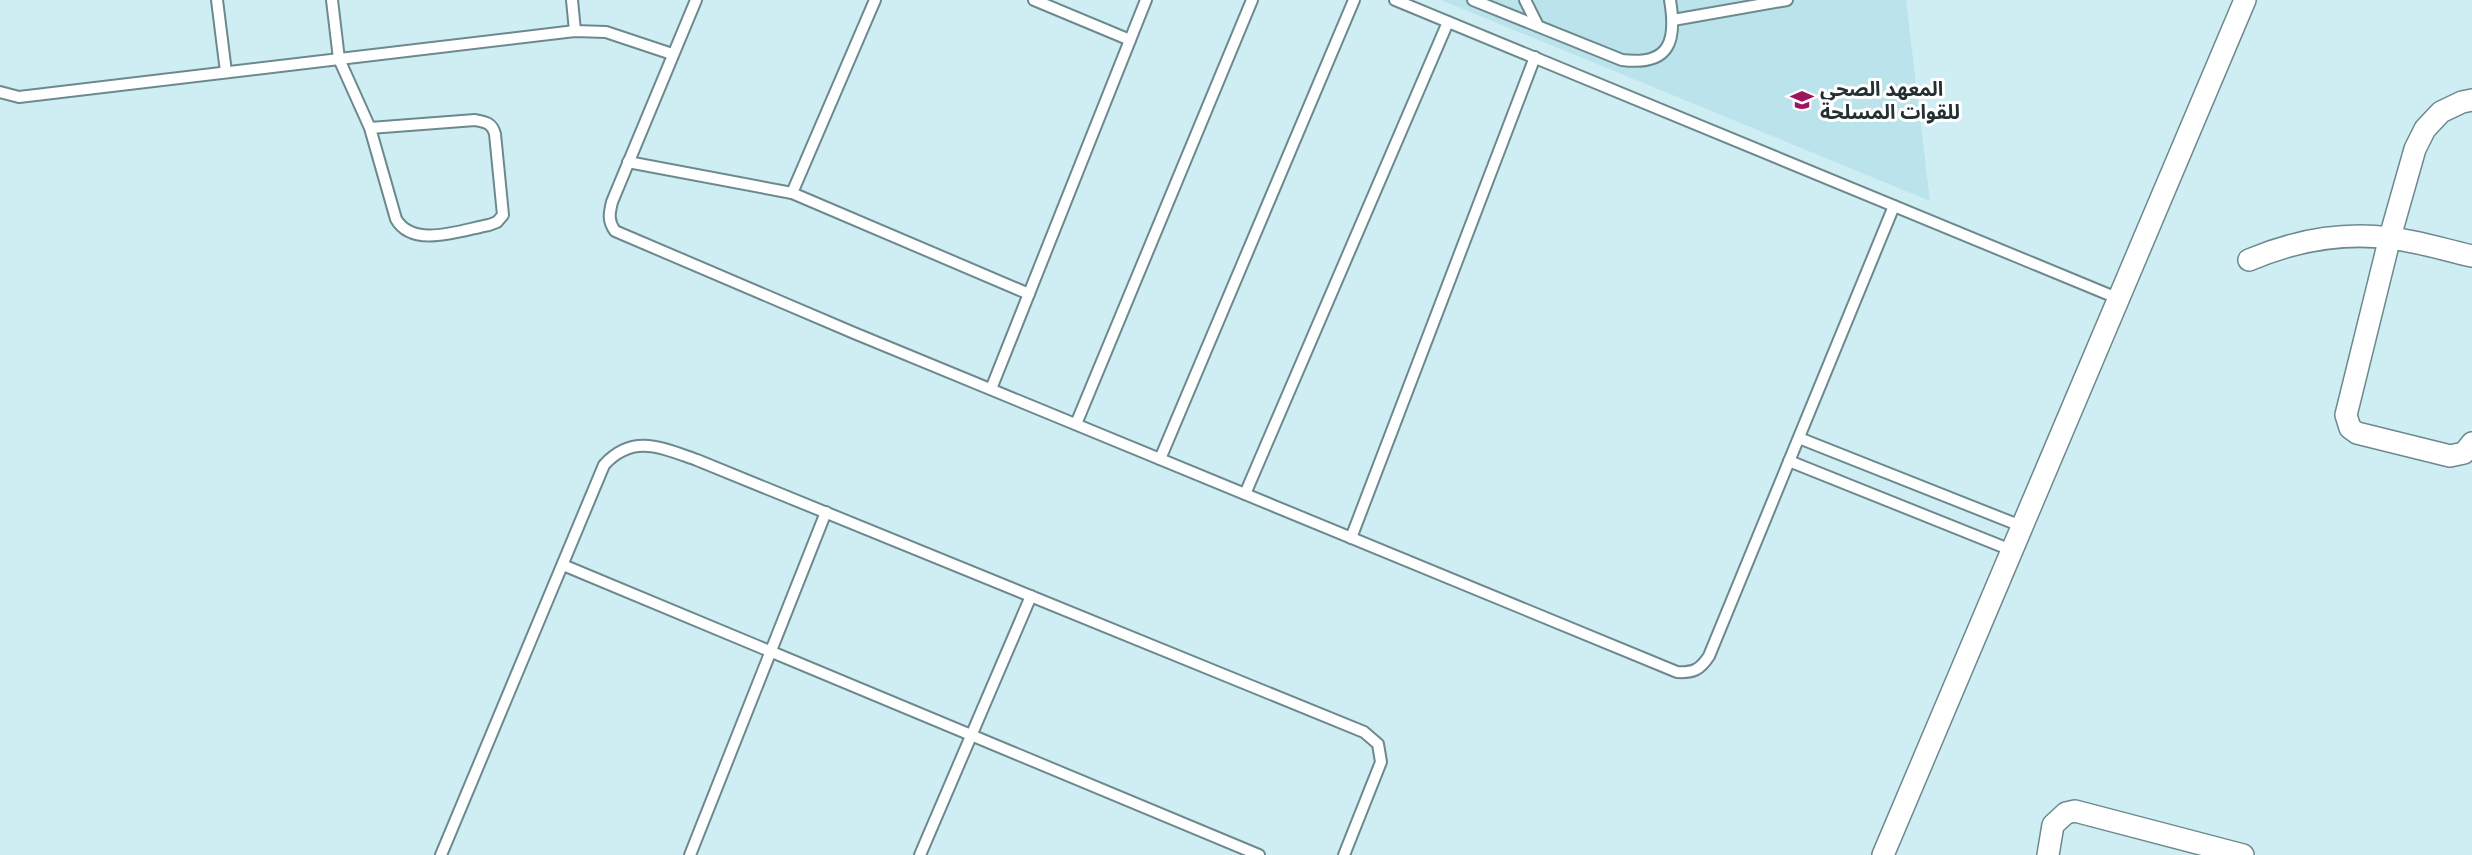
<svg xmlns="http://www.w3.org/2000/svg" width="2472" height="855" viewBox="0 0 2472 855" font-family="Raleway,'Noto Sans Arabic',sans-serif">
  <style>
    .built { fill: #bbe3eb }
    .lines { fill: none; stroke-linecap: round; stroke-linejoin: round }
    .service-casing { stroke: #6c898e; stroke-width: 14 }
    .minor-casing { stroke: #6c898e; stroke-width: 24 }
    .service { stroke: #fff; stroke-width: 10 }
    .minor { stroke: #fff; stroke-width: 21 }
    .labels { text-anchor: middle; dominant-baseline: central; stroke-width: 6; stroke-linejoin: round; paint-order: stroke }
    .poi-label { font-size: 20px; font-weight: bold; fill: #243032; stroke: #fff; text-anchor: start }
  </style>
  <rect width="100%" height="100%" fill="#cfeef4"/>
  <!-- built -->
  <polygon class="built" points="1441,0 1906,0 1930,201"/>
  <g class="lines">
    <!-- service casing -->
    <g class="service-casing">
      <g id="service">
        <polyline points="217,0 226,72"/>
        <path d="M332 0 339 59 370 128 396 219C413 249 461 230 489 225L497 222 503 215 495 134C492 123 486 122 475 120L370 128"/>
        <polyline points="572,0 575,31"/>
        <path d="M696 0 612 202C609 214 608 221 615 231L854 333 1677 672C1693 673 1700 670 1709 656L1894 206"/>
        <polyline points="1034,0 1130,40"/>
        <polyline points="1395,0 2117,298"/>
        <path d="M1473 0 1622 60C1670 66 1677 41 1670 0"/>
        <polyline points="1525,0 1538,26"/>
        <polyline points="1673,20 1787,0"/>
        <polyline points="0,92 19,97 575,31 606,32 672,54"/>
        <polyline points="628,162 792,193 1029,294"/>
        <polyline points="792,193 875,0"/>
        <polyline points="991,389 1146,0"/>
        <polyline points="1076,424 1252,0"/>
        <polyline points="1799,438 2021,526"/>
        <polyline points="1160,459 1354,0"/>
        <polyline points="1789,461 2011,550"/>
        <polyline points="1245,494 1448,22"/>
        <polyline points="1351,538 1535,57"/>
        <polyline points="563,565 1259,855"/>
        <path d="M441 855 604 465C633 433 662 448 697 460L1364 732 1378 744 1381 762 1344 855"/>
        <polyline points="690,855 826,512"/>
        <polyline points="920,855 1031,596"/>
      </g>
    </g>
    <!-- minor casing -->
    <g class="minor-casing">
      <g id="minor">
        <polyline points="2472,100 2462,102 2441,112 2425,129 2415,149 2390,237 2346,415 2350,428 2357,433 2450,456 2464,453 2472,443"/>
        <path d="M2249 260C2294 241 2342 232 2390 238 2417 241 2445 250 2472 256"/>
        <polyline points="1883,855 2245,0"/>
        <polyline points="2048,855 2053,825 2066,813 2075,811 2243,855"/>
      </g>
    </g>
    <!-- service -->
    <use href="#service" class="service"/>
    <!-- minor -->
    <use href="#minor" class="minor"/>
  </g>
  <!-- icons -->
  <defs>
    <g id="university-bare" transform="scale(1.8)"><path d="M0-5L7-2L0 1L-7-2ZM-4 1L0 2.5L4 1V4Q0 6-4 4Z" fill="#a0145f" stroke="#fff" stroke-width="2.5" paint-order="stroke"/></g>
  </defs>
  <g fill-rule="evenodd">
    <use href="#university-bare" x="1802" y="100"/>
  </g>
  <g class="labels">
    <!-- poi labels -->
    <g class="poi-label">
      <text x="1820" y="89">المعهد الصحي<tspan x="1820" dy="23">للقوات المسلحة</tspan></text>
    </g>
  </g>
</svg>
